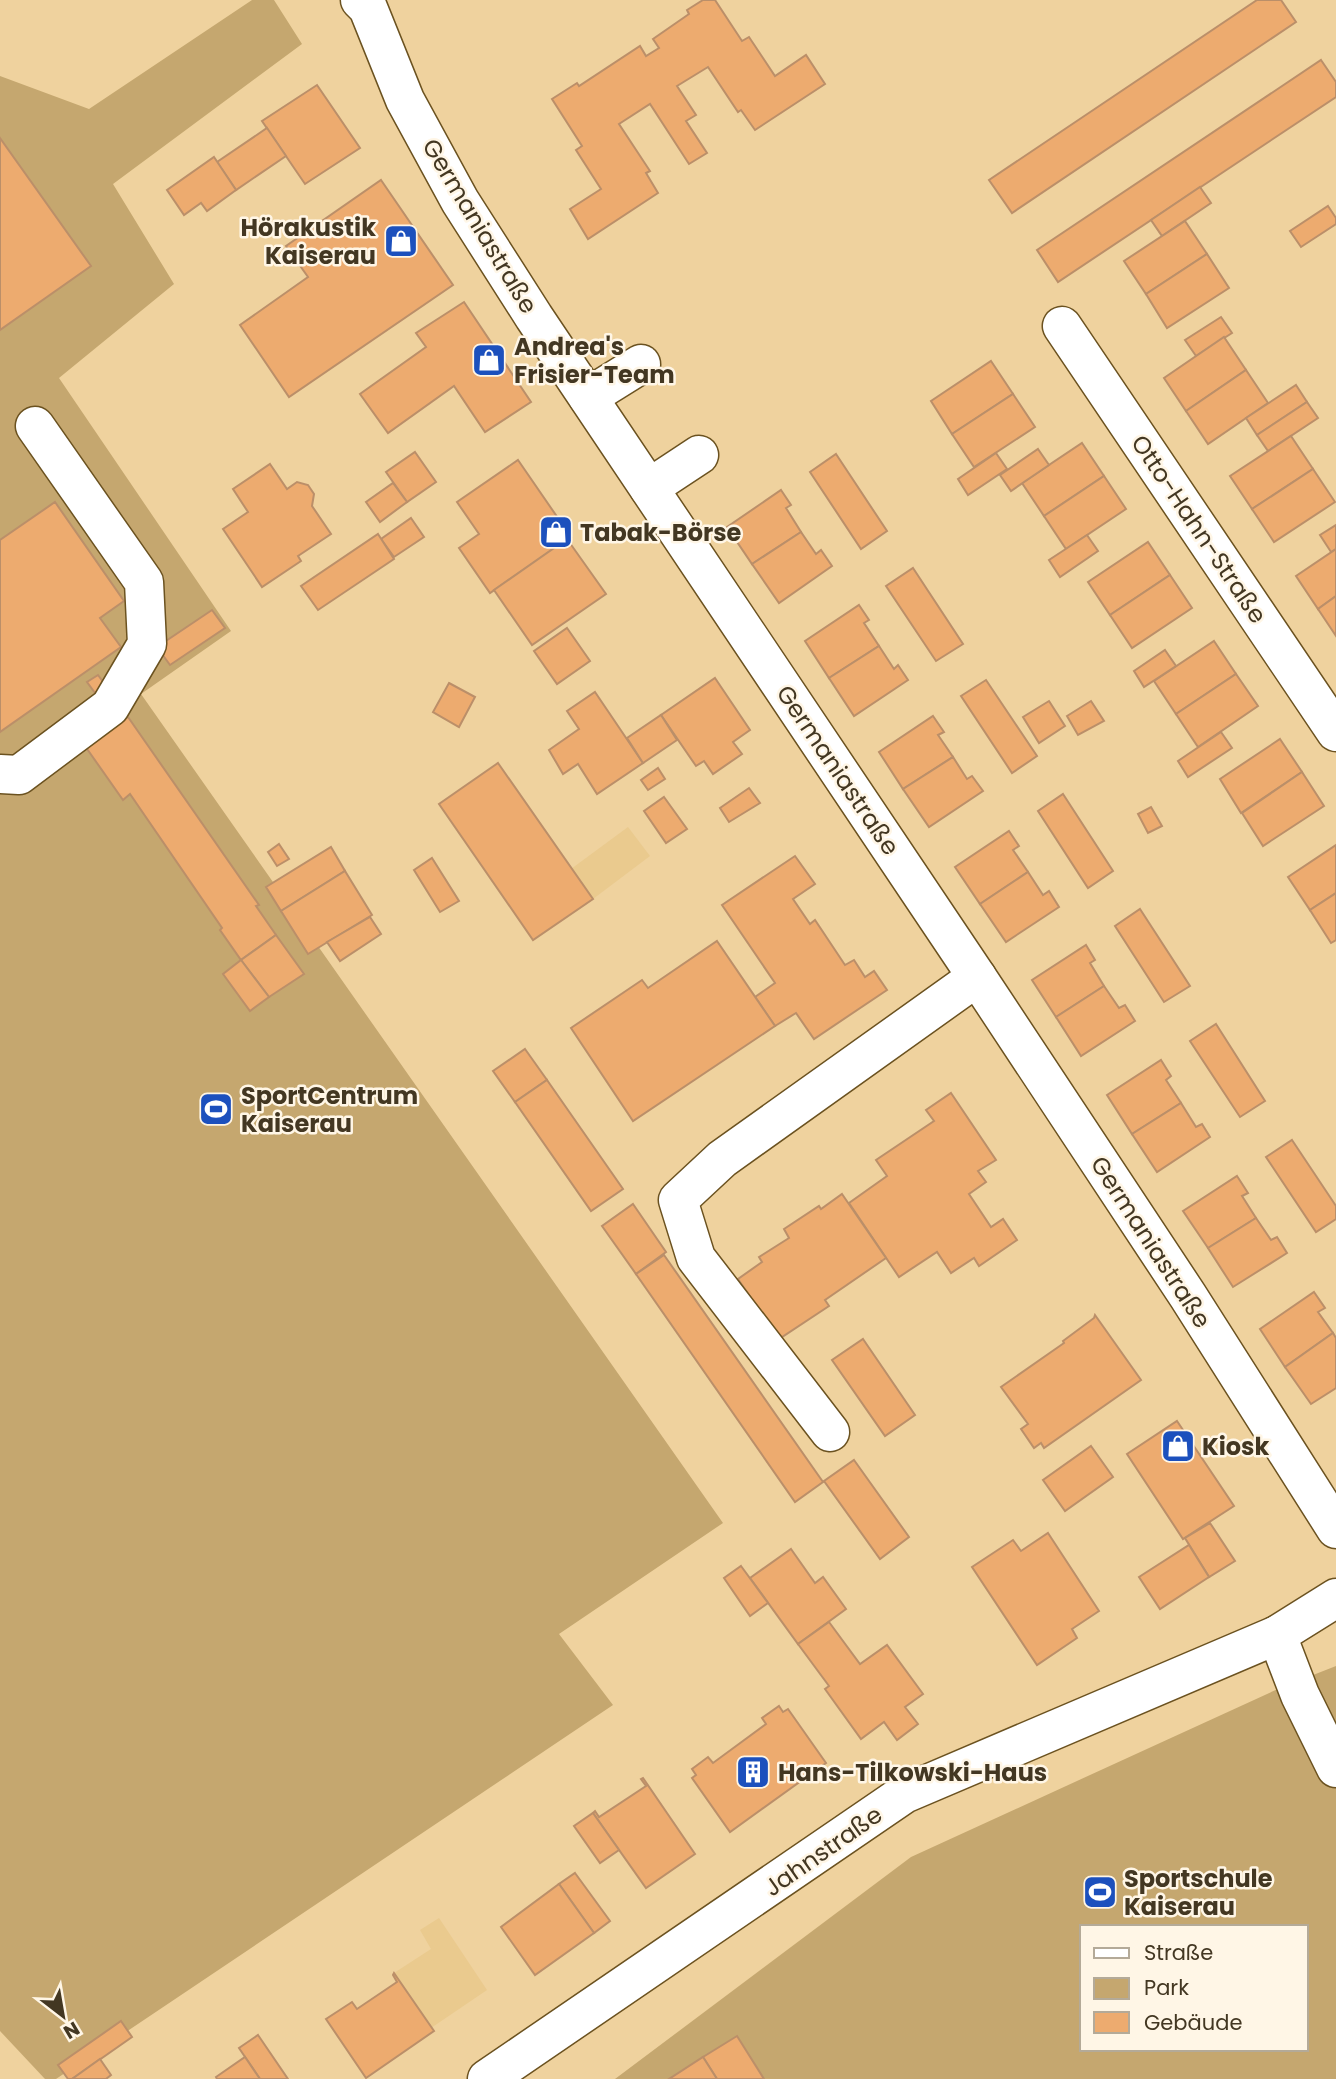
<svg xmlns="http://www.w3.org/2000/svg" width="1336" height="2079" viewBox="0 0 1336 2079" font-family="Poppins,sans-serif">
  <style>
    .built { fill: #eaca8e }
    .green { fill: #c5a76f; fill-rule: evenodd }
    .building { fill: #edab6f; stroke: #bb8f69; stroke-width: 2 }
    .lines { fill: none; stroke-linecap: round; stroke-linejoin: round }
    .minor-casing { stroke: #6b5220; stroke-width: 41 }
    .minor { stroke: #fff; stroke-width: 38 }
    .labels { text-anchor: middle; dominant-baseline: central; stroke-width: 5; stroke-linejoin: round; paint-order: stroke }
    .street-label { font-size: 24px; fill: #433722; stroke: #fff6e6 }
    .poi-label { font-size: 24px; font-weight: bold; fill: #433722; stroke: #fff6e6; text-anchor: start }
  </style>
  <rect width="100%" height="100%" fill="#efd29e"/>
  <!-- built -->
  <g class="built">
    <polygon points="628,827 650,856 593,899 571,869"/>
    <polygon points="439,1918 487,1990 431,2028 394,1973 431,1949 420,1930"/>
  </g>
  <!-- green -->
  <g class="green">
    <polygon points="252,0 274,0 302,44 113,184 174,284 59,378 231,631 141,694 723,1523 559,1634 613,1705 56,2079 45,2079 0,2031 0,76 89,109"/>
    <path d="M1336 1666V2079H615L911 1857 1280 1688ZM1082 1927H1306V2049H1082Z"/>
  </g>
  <!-- building -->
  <g class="building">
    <polygon points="703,0 715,0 742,41 749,37 775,76 806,55 825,84 755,130 741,110 738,112 708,67 677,86 696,115 686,121 707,153 689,164 650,104 619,124 650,171 646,173 658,193 588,239 570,209 601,189 576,150 582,146 552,99 577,83 579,86 640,46 646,56 659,48 653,39 689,14 687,10"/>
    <polygon points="1257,0 1281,0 1296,22 1012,213 989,180"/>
    <polygon points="1321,60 1336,82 1336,97 1058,282 1037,250"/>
    <polygon points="317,85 360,148 305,184 262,121"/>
    <polygon points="267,128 286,156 236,190 217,162"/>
    <polygon points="0,138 91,266 0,330"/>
    <polygon points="214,157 236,190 207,211 201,203 184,215 167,190"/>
    <polygon points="381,180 453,285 289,397 240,325 308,277 286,246"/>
    <polygon points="1200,187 1211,203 1162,236 1151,220"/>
    <polygon points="1328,206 1336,218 1336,224 1301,247 1290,231"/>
    <polygon points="1185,221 1207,254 1146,294 1124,261"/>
    <polygon points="1207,254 1229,288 1167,328 1146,294"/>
    <polygon points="464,302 531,402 485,432 454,386 388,433 360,394 426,347 416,333"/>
    <polygon points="1221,317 1232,333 1196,356 1185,340"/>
    <polygon points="1224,337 1246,370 1186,411 1164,378"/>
    <polygon points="991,361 1013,394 952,434 931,401"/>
    <polygon points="1246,370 1268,403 1208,444 1186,411"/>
    <polygon points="1296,385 1307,402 1257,435 1246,418"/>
    <polygon points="1013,394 1035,427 974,467 952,434"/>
    <polygon points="1307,402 1318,418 1268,451 1257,435"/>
    <polygon points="1291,436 1313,469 1252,509 1230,476"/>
    <polygon points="1082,443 1104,476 1044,516 1022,483"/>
    <polygon points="1038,449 1049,465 1011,491 1000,475"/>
    <polygon points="415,452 436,482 407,502 386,472"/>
    <polygon points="996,453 1007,469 968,495 958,479"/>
    <polygon points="836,454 887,531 861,549 810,472"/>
    <polygon points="518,460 571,537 490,593 459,548 479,534 457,502"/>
    <polygon points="270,464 287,489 297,482 308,485 314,494 312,506 331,534 298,556 301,561 262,587 223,529 248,512 233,489"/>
    <polygon points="1313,469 1335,502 1274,542 1252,509"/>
    <polygon points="1104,476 1126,509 1066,549 1044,516"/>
    <polygon points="393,483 407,502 380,522 366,502"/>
    <polygon points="781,490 791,505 786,508 801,532 752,564 727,527"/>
    <polygon points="55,502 124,601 100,618 121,647 0,732 0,540"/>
    <polygon points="411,518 424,537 394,557 381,539"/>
    <polygon points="1336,525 1336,549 1331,552 1320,535"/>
    <polygon points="801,532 816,554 821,550 832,566 779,603 752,564"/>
    <polygon points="378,534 394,559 318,610 301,586"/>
    <polygon points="1087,535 1098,551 1060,577 1049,560"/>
    <polygon points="567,539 606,594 532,645 494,590"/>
    <polygon points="1148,542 1170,575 1110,615 1088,582"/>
    <polygon points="1336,549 1336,596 1318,609 1296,576"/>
    <polygon points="913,568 963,644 936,661 886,586"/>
    <polygon points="1170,575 1192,608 1132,648 1110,615"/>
    <polygon points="1336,596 1336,636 1318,609"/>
    <polygon points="859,605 869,620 864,623 879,646 829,678 805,641"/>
    <polygon points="212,610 225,628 170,665 157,647"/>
    <polygon points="567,628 590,661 557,684 534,651"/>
    <polygon points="1214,641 1236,674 1176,714 1154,681"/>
    <polygon points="879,646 894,669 898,665 908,680 854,716 829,678"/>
    <polygon points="1165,650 1176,666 1144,687 1134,671"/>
    <polygon points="1236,674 1258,706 1198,747 1176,714"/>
    <polygon points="98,675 109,690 98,697 87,682"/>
    <polygon points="715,678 750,730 733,742 742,754 713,774 704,761 696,766 661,715"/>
    <polygon points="986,680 1037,756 1012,773 961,696"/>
    <polygon points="449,683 475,697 459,727 433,712"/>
    <polygon points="595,692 643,763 597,794 578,764 563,774 549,750 579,729 567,711"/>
    <polygon points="1049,701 1065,726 1039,743 1023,717"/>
    <polygon points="1091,701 1104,721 1078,735 1067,716"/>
    <polygon points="661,715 677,740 643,763 627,738"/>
    <polygon points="933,716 944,732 938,735 953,757 903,789 879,752"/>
    <polygon points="128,717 259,905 256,906 276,935 241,960 220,930 222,928 130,794 123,800 85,746"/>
    <polygon points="1221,732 1232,748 1188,777 1178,761"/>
    <polygon points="1280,739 1302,772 1241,813 1220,779"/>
    <polygon points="953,757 967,779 972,776 983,791 929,827 903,789"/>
    <polygon points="498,763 593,899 533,940 439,804"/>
    <polygon points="658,768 665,779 648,790 641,780"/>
    <polygon points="1302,772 1324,806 1263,846 1242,813"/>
    <polygon points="749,788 760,803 729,822 720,808"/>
    <polygon points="1063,794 1113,871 1088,888 1038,811"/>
    <polygon points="664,797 687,829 666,843 644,811"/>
    <polygon points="1151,807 1162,826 1148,833 1138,814"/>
    <polygon points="1009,831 1019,846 1013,850 1028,872 980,904 955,867"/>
    <polygon points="279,844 289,859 277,866 268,852"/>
    <polygon points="1336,845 1336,893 1310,910 1288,877"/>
    <polygon points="331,847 345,871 281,911 266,887"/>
    <polygon points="795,856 815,884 793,899 810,924 815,920 845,965 854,960 865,977 874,971 887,990 814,1039 796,1013 775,1026 755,997 775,983 722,905"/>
    <polygon points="432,858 459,901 440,912 414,870"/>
    <polygon points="345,871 372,915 308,954 281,911"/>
    <polygon points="1028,872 1043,895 1049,891 1059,907 1006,942 980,904"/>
    <polygon points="1336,893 1336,940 1331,943 1310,910"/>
    <polygon points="1140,909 1190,986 1164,1002 1115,926"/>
    <polygon points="370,917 381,934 340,961 327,942"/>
    <polygon points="276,935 304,974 269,997 241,960"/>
    <polygon points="717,941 775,1026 633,1121 571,1028 642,980 648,988"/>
    <polygon points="1086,945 1095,960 1090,963 1104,986 1056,1017 1032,980"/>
    <polygon points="241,960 269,997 250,1011 223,974"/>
    <polygon points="1104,986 1119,1008 1125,1005 1135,1021 1081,1056 1056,1017"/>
    <polygon points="1216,1024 1265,1101 1240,1117 1190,1041"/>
    <polygon points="525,1049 547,1080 515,1102 493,1071"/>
    <polygon points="1161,1060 1171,1076 1166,1080 1181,1103 1132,1134 1107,1095"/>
    <polygon points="547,1080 623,1189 591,1211 515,1102"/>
    <polygon points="951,1093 996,1160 978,1171 986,1182 969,1194 991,1227 1003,1219 1017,1240 979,1266 974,1258 951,1273 937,1252 899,1277 849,1203 887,1176 876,1160 934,1121 926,1110"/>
    <polygon points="1181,1103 1196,1127 1202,1124 1210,1137 1157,1172 1132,1134"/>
    <polygon points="1292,1140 1336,1206 1336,1219 1316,1232 1266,1157"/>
    <polygon points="1237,1176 1248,1193 1242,1196 1256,1218 1208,1248 1183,1211"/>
    <polygon points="842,1194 886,1258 825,1300 829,1306 779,1339 738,1279 762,1262 759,1257 789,1238 784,1229 819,1206 821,1209"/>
    <polygon points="633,1204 666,1252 636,1274 602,1226"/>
    <polygon points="1256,1218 1271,1240 1277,1237 1287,1253 1233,1287 1208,1248"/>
    <polygon points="664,1255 823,1482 795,1502 636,1274"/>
    <polygon points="1314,1292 1325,1308 1318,1312 1333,1333 1285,1367 1260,1329"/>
    <polygon points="1095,1315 1141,1380 1044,1448 1041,1443 1034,1448 1021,1429 1028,1424 1001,1387 1064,1343 1063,1341 1094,1318"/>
    <polygon points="1333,1333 1336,1338 1336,1388 1311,1404 1285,1367"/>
    <polygon points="863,1339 915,1415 885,1436 832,1360"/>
    <polygon points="1177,1421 1234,1506 1183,1539 1127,1454"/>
    <polygon points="1091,1446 1113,1477 1065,1511 1043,1480"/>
    <polygon points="854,1460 909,1537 880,1559 824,1481"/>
    <polygon points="1210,1523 1235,1561 1209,1577 1185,1538"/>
    <polygon points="1048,1533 1099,1611 1072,1629 1077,1638 1037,1665 972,1567 1013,1540 1021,1551"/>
    <polygon points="1189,1545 1209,1577 1160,1609 1139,1577"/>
    <polygon points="791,1549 815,1583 823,1577 846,1609 798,1644 750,1578"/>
    <polygon points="741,1566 768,1603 750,1616 724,1578"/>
    <polygon points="829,1622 860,1664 887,1645 923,1694 905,1707 918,1724 897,1740 884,1722 861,1739 825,1689 829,1686 798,1644"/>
    <polygon points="779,1706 783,1712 788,1709 826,1763 730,1832 692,1778 696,1775 692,1769 708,1757 713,1763 766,1724 762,1718"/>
    <polygon points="643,1778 695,1854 646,1888 593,1813 595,1811 599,1817 646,1786 641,1779"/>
    <polygon points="593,1813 619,1850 600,1863 574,1826"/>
    <polygon points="575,1873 610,1921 594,1933 559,1884"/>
    <polygon points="559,1884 594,1933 535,1975 501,1927"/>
    <polygon points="394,1973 434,2031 366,2078 326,2019 352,2002 357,2009 397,1982 393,1975"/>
    <polygon points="121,2021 132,2037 72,2079 68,2079 58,2065"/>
    <polygon points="258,2035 288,2079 260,2079 239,2048"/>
    <polygon points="737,2036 764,2079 717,2079 703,2057"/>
    <polygon points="245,2057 260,2079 217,2079 216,2077"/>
    <polygon points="703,2057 717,2079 669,2079"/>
    <polygon points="100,2059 111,2075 106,2079 72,2079"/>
  </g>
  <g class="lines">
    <!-- minor casing -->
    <g class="minor-casing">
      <g id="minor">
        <polyline points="360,0 368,8 405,100 460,201 534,317 977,977 1188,1296 1336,1529"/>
        <polyline points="1062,326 1336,732"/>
        <polyline points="588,397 641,364"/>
        <polyline points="649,488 699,455"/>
        <polyline points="0,774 19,775 110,707 147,644 144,582 35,426"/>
        <polyline points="830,1432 696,1258 678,1200 722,1159 977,977"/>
        <polyline points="1277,1635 1300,1695 1336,1768"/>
        <polyline points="487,2079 904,1794 1277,1635 1336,1598"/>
      </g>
    </g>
    <!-- minor -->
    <use href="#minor" class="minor"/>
  </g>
  <!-- icons -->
  <defs>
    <g id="shop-square" transform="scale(1.75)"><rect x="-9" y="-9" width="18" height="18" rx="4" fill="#1c50bd" stroke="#fff6e6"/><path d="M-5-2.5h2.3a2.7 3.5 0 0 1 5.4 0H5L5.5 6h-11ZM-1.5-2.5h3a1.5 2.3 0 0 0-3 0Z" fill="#fff"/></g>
    <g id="stadium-square" transform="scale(1.75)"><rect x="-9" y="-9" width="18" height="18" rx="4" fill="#1c50bd" stroke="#fff6e6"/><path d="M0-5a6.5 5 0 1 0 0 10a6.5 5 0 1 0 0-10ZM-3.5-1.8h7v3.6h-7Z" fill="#fff"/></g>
    <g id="building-square" transform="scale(1.75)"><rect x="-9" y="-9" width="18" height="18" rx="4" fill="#1c50bd" stroke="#fff6e6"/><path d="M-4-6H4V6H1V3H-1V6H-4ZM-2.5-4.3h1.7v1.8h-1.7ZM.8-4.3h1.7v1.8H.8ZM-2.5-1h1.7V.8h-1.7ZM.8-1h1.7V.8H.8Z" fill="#fff"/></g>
  </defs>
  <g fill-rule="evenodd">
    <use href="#shop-square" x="401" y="241"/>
    <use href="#shop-square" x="489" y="360"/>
    <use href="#shop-square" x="556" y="532"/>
    <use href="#stadium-square" x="216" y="1109"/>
    <use href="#shop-square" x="1178" y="1446"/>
    <use href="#building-square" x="753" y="1772"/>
    <use href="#stadium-square" x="1100" y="1892"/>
  </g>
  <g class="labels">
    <!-- street labels -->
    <g class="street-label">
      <text transform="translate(480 226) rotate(59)">Germaniastraße</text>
      <text transform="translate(1199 529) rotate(56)">Otto-Hahn-Straße</text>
      <text transform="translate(838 770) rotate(56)">Germaniastraße</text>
      <text transform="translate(1151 1242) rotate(57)">Germaniastraße</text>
      <text transform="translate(823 1851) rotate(-35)">Jahnstraße</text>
    </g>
    <!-- poi labels -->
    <g class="poi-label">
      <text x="376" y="227" text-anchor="end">Hörakustik<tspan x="376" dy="28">Kaiserau</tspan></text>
      <text x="514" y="346">Andrea's<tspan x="514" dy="28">Frisier-Team</tspan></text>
      <text x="580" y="532">Tabak-Börse</text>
      <text x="241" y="1095">SportCentrum<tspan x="241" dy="28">Kaiserau</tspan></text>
      <text x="1202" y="1446">Kiosk</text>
      <text x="778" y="1772">Hans-Tilkowski-Haus</text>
      <text x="1124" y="1878">Sportschule<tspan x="1124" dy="28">Kaiserau</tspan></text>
    </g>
  </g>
  <!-- legend -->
  <rect x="1080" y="1925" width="228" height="126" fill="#fff6e6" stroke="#b4aa98" stroke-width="2"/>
  <rect x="1094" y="1948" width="35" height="10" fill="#ffffff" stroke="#b4aa98" stroke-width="2"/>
  <text x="1144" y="1960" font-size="21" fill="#433722">Straße</text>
  <rect x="1094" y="1978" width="35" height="21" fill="#c5a76f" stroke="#b4aa98" stroke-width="2"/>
  <text x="1144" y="1995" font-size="21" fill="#433722">Park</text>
  <rect x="1094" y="2012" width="35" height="21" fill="#edab6f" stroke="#b4aa98" stroke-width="2"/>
  <text x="1144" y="2030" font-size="21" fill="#433722">Gebäude</text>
  <!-- north arrow -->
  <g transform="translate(63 2016) rotate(149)" stroke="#fff6e6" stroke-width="5" paint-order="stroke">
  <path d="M0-5L12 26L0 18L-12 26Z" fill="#433722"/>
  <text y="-10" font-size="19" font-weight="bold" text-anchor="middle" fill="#433722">N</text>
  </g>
</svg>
